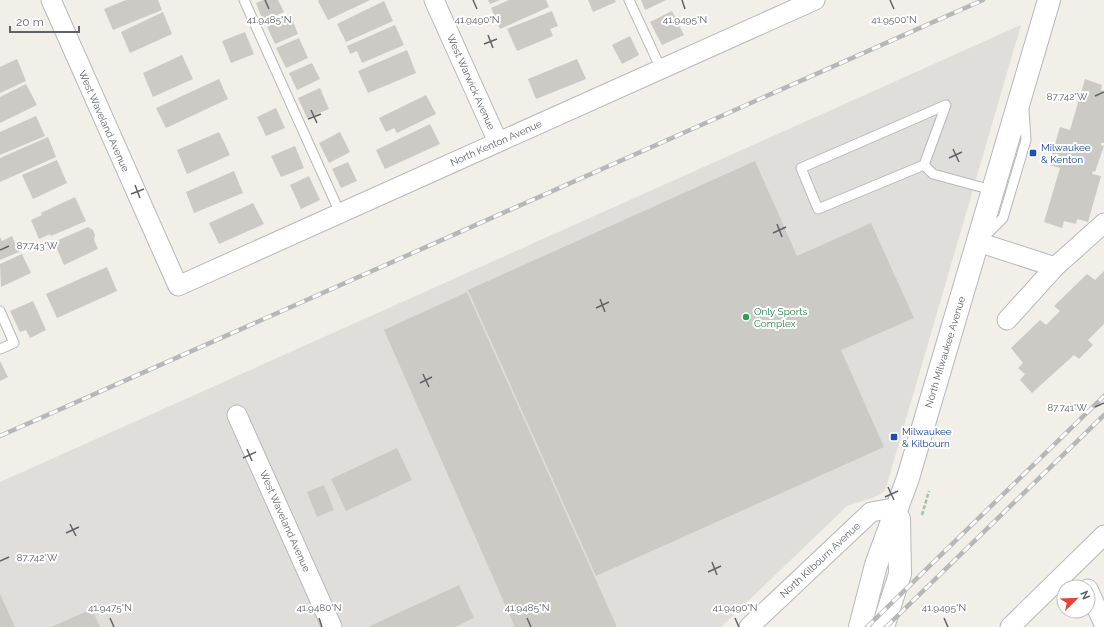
<svg xmlns="http://www.w3.org/2000/svg" width="1104" height="627" viewBox="0 0 1104 627" font-family="Raleway,sans-serif">
  <style>
    .industrial { fill: #e0deda }
    .building { fill: #cccac5 }
    .lines { fill: none; stroke-linecap: round; stroke-linejoin: round }
    .lane-casing { stroke: #b5b8bc; stroke-width: 11 }
    .street-casing { stroke: #b5b8bc; stroke-width: 21 }
    .secondary-casing { stroke: #b6babf; stroke-width: 24 }
    .path { stroke: #9cc7a9; stroke-width: 2.5; stroke-dasharray: 4 2; stroke-linecap: butt }
    .lane { stroke: #fff; stroke-width: 9 }
    .street { stroke: #fff; stroke-width: 19 }
    .secondary { stroke: #fff; stroke-width: 22 }
    .rail-casing { stroke: #b6b7b8; stroke-width: 4.5 }
    .rail { stroke: #fff; stroke-width: 3; stroke-dasharray: 9; stroke-linecap: butt }
    .ticks { fill: none; stroke: #5f6368; stroke-width: 1.5 }
    .transit-dot { fill: #1a4fb4; stroke: #fff; stroke-width: 1.5 }
    .leisure-dot { fill: #2e9e5b; stroke: #fff; stroke-width: 1.5 }
    .labels { text-anchor: middle; dominant-baseline: central; stroke-width: 4; stroke-linejoin: round; paint-order: stroke }
    .street-label { font-size: 10px; fill: #5f6368; stroke: #fff }
    .transit-label { font-size: 10px; fill: #164399; stroke: #fff; text-anchor: start }
    .leisure-label { font-size: 10px; fill: #27864d; stroke: #fff; text-anchor: start }
    .ticks-label { font-size: 10px; text-anchor: middle; fill: #5f6368; stroke: #fff; stroke-width: 4; stroke-linejoin: round; paint-order: stroke }
  </style>
  <rect width="100%" height="100%" fill="#f1efe8"/>
  <!-- industrial -->
  <polygon class="industrial" points="1021,25 885,491 875,497 847,506 721,627 0,627 0,482"/>
  <!-- building -->
  <g class="building">
    <polygon points="126,0 158,0 162,10 113,30 104,9"/>
    <polygon points="263,0 278,0 284,12 263,21 256,3"/>
    <polygon points="370,0 328,20 318,1 319,0"/>
    <polygon points="488,0 500,0 490,4"/>
    <polygon points="509,0 546,0 549,7 500,29 491,8"/>
    <polygon points="588,0 615,0 616,2 593,12"/>
    <polygon points="641,0 666,0 645,10"/>
    <polygon points="384,1 393,21 346,42 337,24"/>
    <polygon points="552,11 558,26 550,29 553,36 517,51 507,29"/>
    <polygon points="672,11 684,35 662,45 650,22"/>
    <polygon points="163,12 172,34 130,53 121,32"/>
    <polygon points="290,14 298,34 275,44 266,24"/>
    <polygon points="395,25 404,45 362,63 357,51 350,54 347,46"/>
    <polygon points="245,32 254,54 231,63 222,41"/>
    <polygon points="630,36 639,55 622,64 612,45"/>
    <polygon points="299,38 308,58 286,68 276,48"/>
    <polygon points="407,50 416,73 368,93 358,71"/>
    <polygon points="182,55 193,79 153,97 143,73"/>
    <polygon points="17,59 26,81 0,93 0,67"/>
    <polygon points="577,59 586,79 536,99 528,79"/>
    <polygon points="312,63 320,79 297,90 289,73"/>
    <polygon points="219,79 228,99 166,128 156,108"/>
    <polygon points="1085,79 1102,85 1101,90 1104,91 1104,143 1101,143 1101,145 1104,146 1095,172 1093,171 1092,174 1101,176 1088,222 1077,219 1076,224 1064,221 1062,228 1044,222 1060,168 1049,165 1060,127 1070,130"/>
    <polygon points="26,84 37,105 0,123 0,97"/>
    <polygon points="320,88 329,109 307,118 298,98"/>
    <polygon points="426,95 436,114 397,133 394,128 386,132 379,118"/>
    <polygon points="276,108 285,128 266,136 257,117"/>
    <polygon points="36,116 45,136 0,155 0,132"/>
    <polygon points="430,124 440,144 385,169 376,150"/>
    <polygon points="219,132 230,155 187,174 177,150"/>
    <polygon points="340,132 350,152 329,163 319,143"/>
    <polygon points="48,137 56,157 0,182 0,158"/>
    <polygon points="295,146 304,168 281,177 271,156"/>
    <polygon points="57,160 67,183 33,199 22,175"/>
    <polygon points="755,161 797,256 871,223 914,318 841,350 884,447 596,576 468,290"/>
    <polygon points="348,162 357,181 341,188 332,169"/>
    <polygon points="234,171 243,193 194,213 186,192"/>
    <polygon points="309,176 320,200 301,209 290,185"/>
    <polygon points="75,197 86,221 51,236 50,234 39,239 31,220 42,215 41,213"/>
    <polygon points="253,203 264,224 219,244 209,223"/>
    <polygon points="88,227 93,230 95,235 94,240 98,249 64,265 54,242"/>
    <polygon points="12,236 19,252 0,260 0,237 2,241"/>
    <polygon points="22,254 31,273 1,287 0,264"/>
    <polygon points="107,267 117,291 57,318 46,294"/>
    <polygon points="1104,271 1104,324 1088,340 1093,345 1079,359 1074,355 1032,393 1020,380 1025,374 1018,368 1023,363 1011,348 1040,320 1046,325 1060,311 1054,306 1087,274 1095,280"/>
    <polygon points="467,292 617,627 515,627 384,330"/>
    <polygon points="33,301 46,330 30,338 26,330 20,332 10,311"/>
    <polygon points="0,361 8,377 0,381"/>
    <polygon points="397,448 412,480 346,511 331,479"/>
    <polygon points="324,485 334,510 317,517 307,492"/>
    <polygon points="459,585 474,618 455,627 371,627 370,626"/>
    <polygon points="0,594 15,627 0,627"/>
    <polygon points="92,609 100,627 51,627"/>
  </g>
  <g class="lines">
    <!-- lane casing -->
    <g class="lane-casing">
      <g id="lane">
        <polyline points="244,0 340,213"/>
        <polyline points="629,0 661,69"/>
        <polyline points="924,165 946,105 801,168 818,209 924,165 933,174 992,190"/>
        <polyline points="985,236 1003,218 1026,140 1024,110"/>
        <polyline points="0,311 14,343 0,349"/>
      </g>
    </g>
    <!-- street casing -->
    <g class="street-casing">
      <g id="street">
        <polyline points="51,0 178,286 815,0"/>
        <polyline points="434,0 498,142"/>
        <polyline points="978,242 1055,267"/>
        <polyline points="1007,320 1055,267 1104,223"/>
        <polyline points="237,415 332,627"/>
        <polyline points="1088,589 1104,624"/>
        <polyline points="749,627 871,512 899,507"/>
        <polyline points="1010,627 1104,535"/>
      </g>
    </g>
    <!-- secondary casing -->
    <g class="secondary-casing">
      <g id="secondary">
        <polyline points="860,627 876,565 908,478 1049,0"/>
        <polyline points="883,627 900,574 899,519"/>
      </g>
    </g>
    <!-- path -->
    <polyline class="path" points="922,515 929,491"/>
    <!-- lane -->
    <use href="#lane" class="lane"/>
    <!-- street -->
    <use href="#street" class="street"/>
    <!-- secondary -->
    <use href="#secondary" class="secondary"/>
    <!-- rail casing -->
    <g class="rail-casing">
      <g id="rail">
        <polyline points="0,436 983,0"/>
        <polyline points="867,627 1104,396"/>
        <polyline points="886,627 1104,415"/>
      </g>
    </g>
    <!-- rail -->
    <use href="#rail" class="rail"/>
  </g>
  <!-- ticks -->
  <path class="ticks" d="M265 0 269 9M473 0 477 9M682 0 685 9M890 0 894 9M488 35 493 48M484 44 497 39M1095 96 1104 92M311 110 317 123M308 119 321 114M953 149 959 162M949 158 962 152M135 185 140 198M131 194 144 189M777 224 782 237M773 233 786 227M0 250 9 246M600 299 605 312M596 308 609 302M423 374 429 387M420 383 432 377M1095 407 1104 403M247 449 252 461M243 458 256 452M888 487 894 500M885 497 898 491M70 524 76 536M66 533 79 527M0 561 9 557M712 562 717 575M708 572 721 566M110 618 114 627M319 618 322 627M527 618 531 627M735 618 739 627M944 618 948 627"/>
  <!-- markers -->
  <g class="transit-dot">
    <rect x="1029" y="149" width="8" height="8" rx="2"/>
    <rect x="890" y="433" width="8" height="8" rx="2"/>
  </g>
  <circle class="leisure-dot" cx="746" cy="317" r="4"/>
  <g class="labels">
    <!-- street labels -->
    <g class="street-label">
      <text transform="translate(471 82) rotate(66)">West Warwick Avenue</text>
      <text transform="translate(104 121) rotate(66)">West Waveland Avenue</text>
      <text transform="translate(496 143) rotate(-24)">North Kenton Avenue</text>
      <text transform="translate(945 352) rotate(-73)">North Milwaukee Avenue</text>
      <text transform="translate(285 521) rotate(66)">West Waveland Avenue</text>
      <text transform="translate(820 560) rotate(-43)">North Kilbourn Avenue</text>
    </g>
    <!-- transit labels -->
    <g class="transit-label">
      <text x="1041" y="147">Milwaukee<tspan x="1041" dy="12">&amp; Kenton</tspan></text>
      <text x="902" y="431">Milwaukee<tspan x="902" dy="12">&amp; Kilbourn</tspan></text>
    </g>
    <!-- leisure labels -->
    <g class="leisure-label">
      <text x="754" y="311">Only Sports<tspan x="754" dy="12">Complex</tspan></text>
    </g>
  </g>
  <g class="ticks-label">
    <text x="269" y="23">41.9485°N</text>
    <text x="477" y="23">41.9490°N</text>
    <text x="685" y="23">41.9495°N</text>
    <text x="894" y="23">41.9500°N</text>
    <text x="1067" y="100">87.742°W</text>
    <text x="37" y="249">87.743°W</text>
    <text x="1067" y="411">87.741°W</text>
    <text x="37" y="561">87.742°W</text>
    <text x="110" y="611">41.9475°N</text>
    <text x="319" y="611">41.9480°N</text>
    <text x="527" y="611">41.9485°N</text>
    <text x="735" y="611">41.9490°N</text>
    <text x="944" y="611">41.9495°N</text>
  </g>
  <!-- north arrow -->
  <g transform="translate(1076 599) rotate(67)"><circle r="19" fill="#ffffff" stroke="#bfc1c3"/>
  <path d="M0-3L7 15L0 10L-7 15Z" fill="#ea4335"/>
  <text y="-6" font-size="11" font-weight="bold" text-anchor="middle" fill="#5f6368">N</text>
  </g>
  <!-- scale -->
  <path d="M10 26v6h69v-6" fill="none" stroke="#5f6368" stroke-width="2"/>
  <text x="16" y="26" font-size="12" fill="#5f6368" stroke="#ffffff" stroke-width="3" paint-order="stroke">20 m</text>
</svg>
